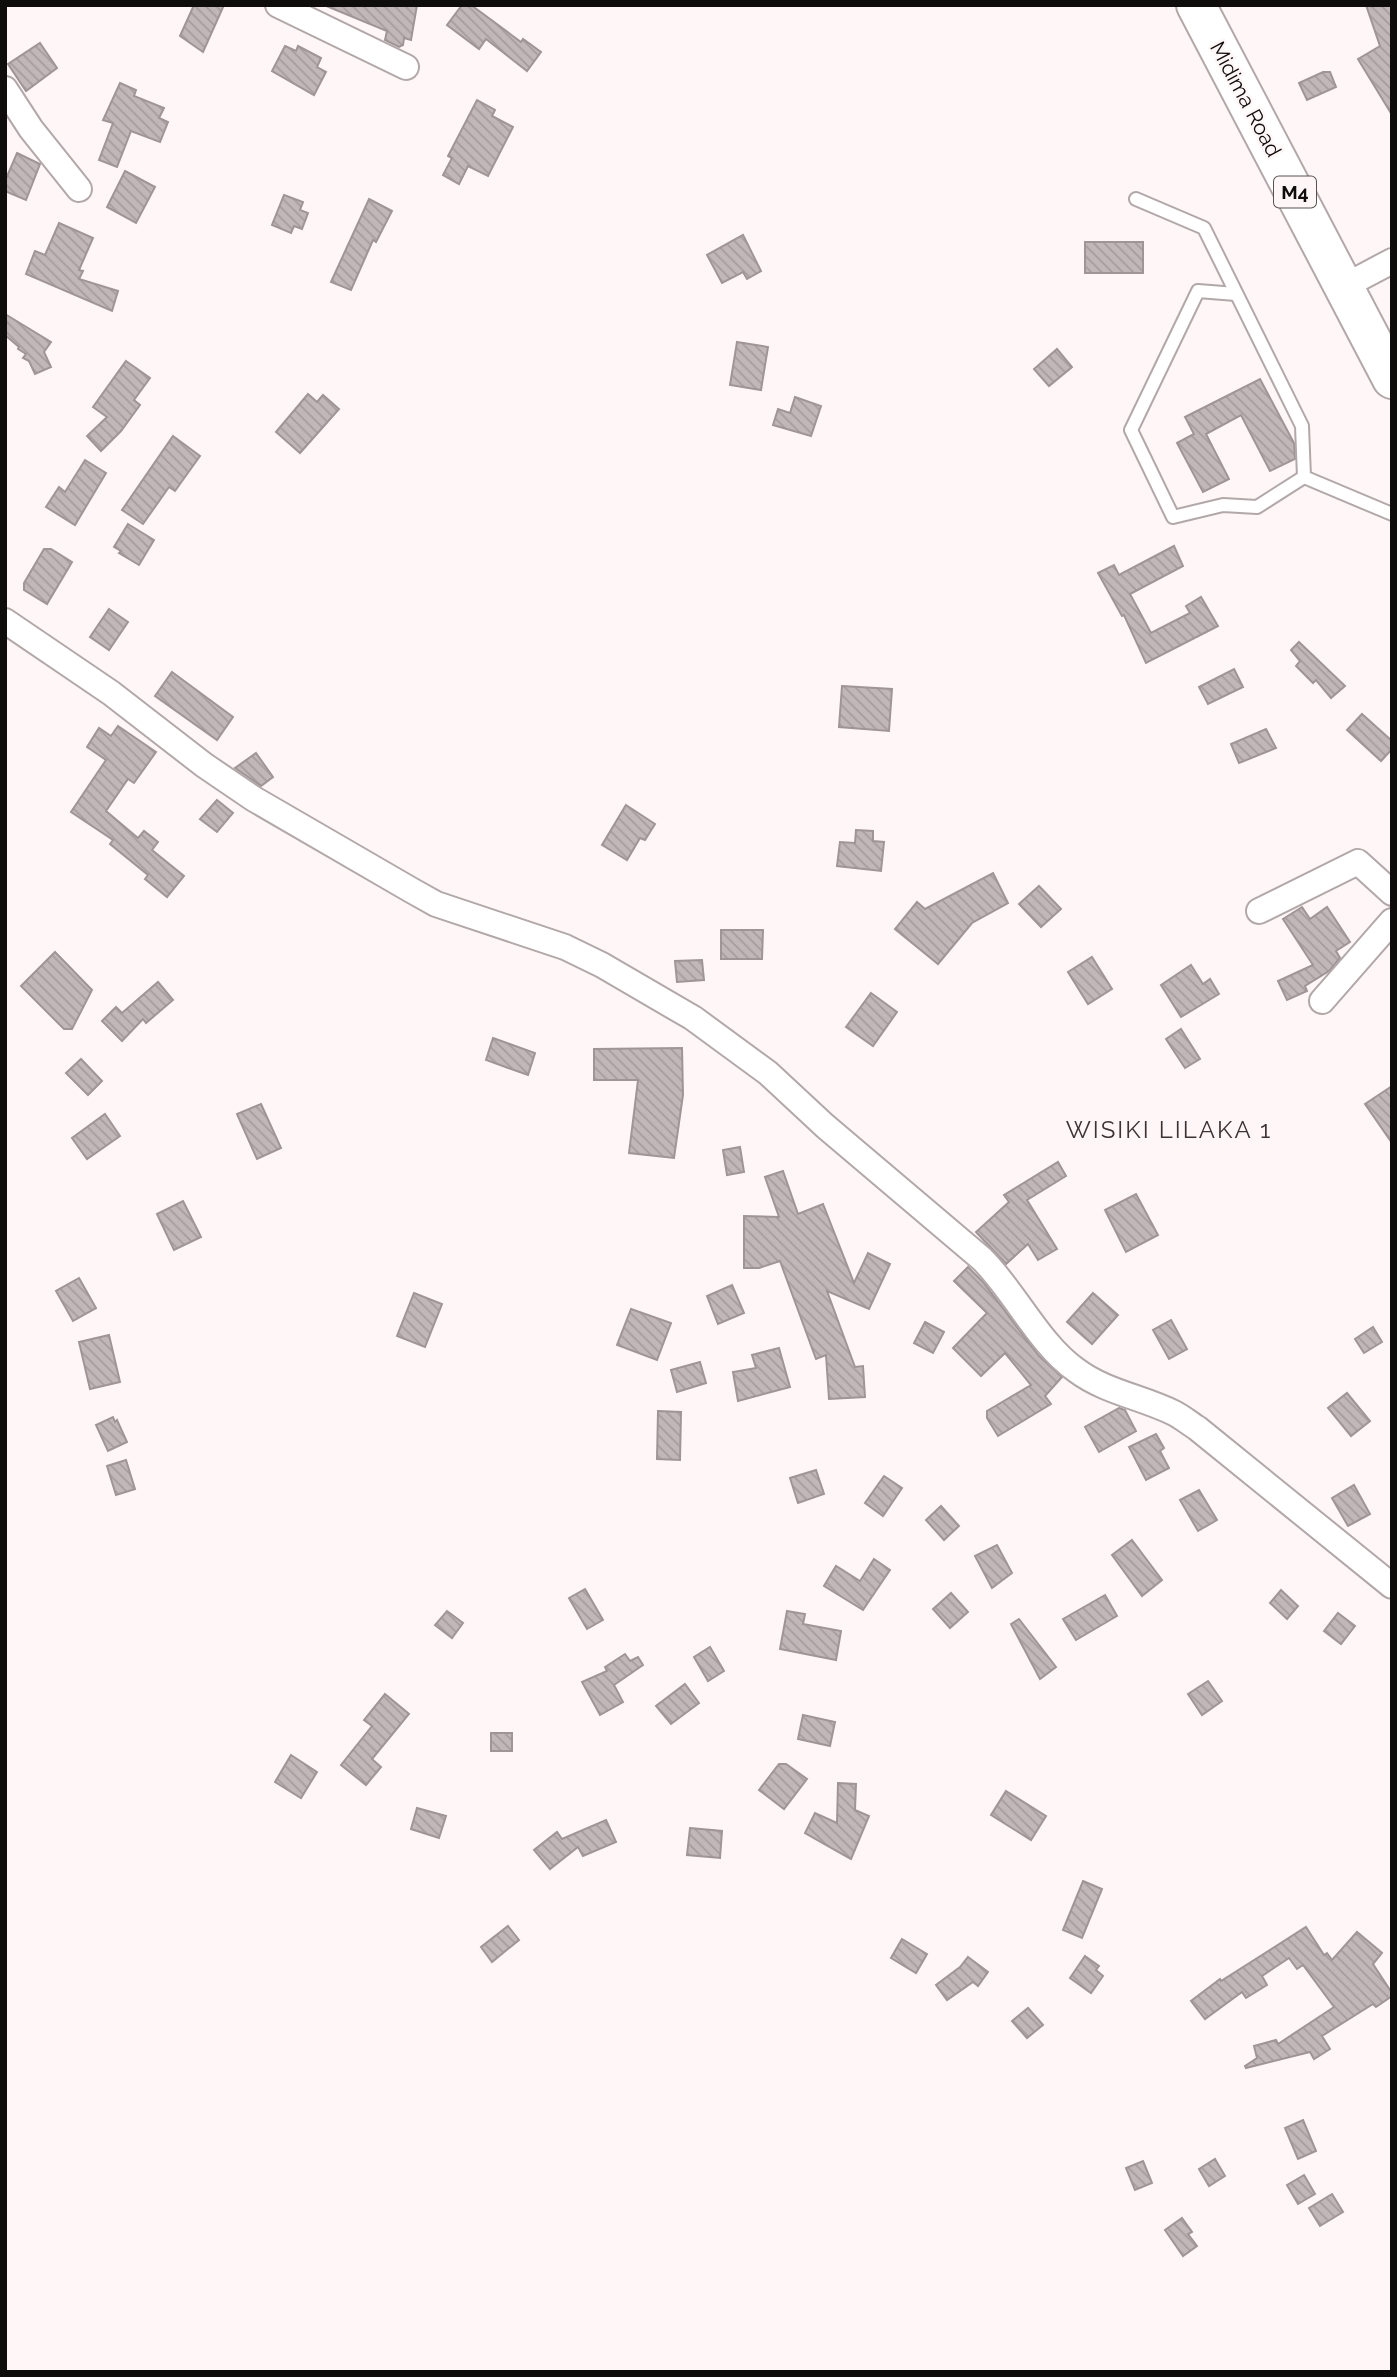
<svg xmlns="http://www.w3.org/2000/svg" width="1397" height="2377" viewBox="0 0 1397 2377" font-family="Raleway,sans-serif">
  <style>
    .building { fill: url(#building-back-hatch); stroke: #9f9597; stroke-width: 2 }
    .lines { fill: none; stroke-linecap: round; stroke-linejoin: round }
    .lane-casing { stroke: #b2a8a9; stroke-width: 16 }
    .street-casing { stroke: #b2a8a9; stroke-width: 28 }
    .primary-casing { stroke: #b2a8a9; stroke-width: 42 }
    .lane { stroke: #fff; stroke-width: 12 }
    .street { stroke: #fff; stroke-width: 24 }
    .primary { stroke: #fff; stroke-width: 38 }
    .labels { text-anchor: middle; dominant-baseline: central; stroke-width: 5; stroke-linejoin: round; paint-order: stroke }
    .shield { fill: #fff6f7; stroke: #575252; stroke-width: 2 }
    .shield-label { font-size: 19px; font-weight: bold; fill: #0f0c0c }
    .street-label { font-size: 21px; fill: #0f0c0c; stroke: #fff6f7 }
    .quarter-label { font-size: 24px; letter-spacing: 2px; fill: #3b3335; stroke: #fff6f7 }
  </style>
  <defs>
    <pattern id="building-back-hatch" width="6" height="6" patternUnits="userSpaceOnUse" patternTransform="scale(1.75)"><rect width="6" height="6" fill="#c1b7b8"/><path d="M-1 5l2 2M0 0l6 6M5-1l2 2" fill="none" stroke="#a59c9d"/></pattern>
  </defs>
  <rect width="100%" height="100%" fill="#fff6f7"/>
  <!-- building -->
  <g class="building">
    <polygon points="194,5 224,5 203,52 180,36"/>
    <polygon points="324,5 417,5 411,40 404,38 403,45 399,47 385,40 387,31"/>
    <polygon points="462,5 471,5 521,42 523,39 541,52 527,71 486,39 479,49 447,25"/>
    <polygon points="1366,5 1392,5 1392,115 1358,59 1380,46"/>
    <polygon points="40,43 57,68 26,91 8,64"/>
    <polygon points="285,46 296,51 298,46 321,58 317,67 326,72 314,95 272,71"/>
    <polygon points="1323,72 1330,72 1336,87 1307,100 1299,83"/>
    <polygon points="120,83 136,90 134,96 164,108 159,118 168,122 160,142 131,131 117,167 99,160 113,123 103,120"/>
    <polygon points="477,100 495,110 492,116 513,127 488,176 468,166 459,184 443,175 452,158 448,156"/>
    <polygon points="17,153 40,164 26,200 5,191 5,181"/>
    <polygon points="125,171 155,187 136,223 107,207"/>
    <polygon points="284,195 303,202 300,210 308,213 302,229 294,226 291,233 272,225"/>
    <polygon points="369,199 392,211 376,242 373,240 351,290 331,282"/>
    <polygon points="59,223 93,238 79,270 83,271 79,279 118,291 112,311 26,274 35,251 45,255"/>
    <polygon points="743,235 761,271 747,279 743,272 722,283 707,255"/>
    <rect x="1085" y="242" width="58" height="31"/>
    <polygon points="5,314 51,342 44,352 51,367 35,374 29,361 23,358 26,354 18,349 19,347 5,335"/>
    <polygon points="737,342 768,347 761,390 730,385"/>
    <polygon points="1057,349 1072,367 1049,386 1034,369"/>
    <polygon points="126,361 150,378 134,400 140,405 121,431 101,451 87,436 107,417 93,407"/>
    <polygon points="1260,379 1294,443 1295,459 1270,471 1241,415 1206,434 1229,479 1203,492 1177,443 1194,434 1185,417"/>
    <polygon points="308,394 317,402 323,395 339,409 300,453 276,432"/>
    <polygon points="795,397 821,406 811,436 773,425 778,409 790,413"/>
    <polygon points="173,436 200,456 175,491 169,487 143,524 122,510"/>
    <polygon points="85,460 106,473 75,525 46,507 59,487 65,492"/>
    <polygon points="128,524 154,540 139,565 119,553 121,551 114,547"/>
    <polygon points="1174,546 1183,566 1130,594 1151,633 1190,613 1186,606 1201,597 1218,626 1146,663 1124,615 1122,616 1098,573 1114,565 1119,575"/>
    <polygon points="44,549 51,549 72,562 47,604 24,590 24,583"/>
    <polygon points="109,609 128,622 109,650 90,637"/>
    <polygon points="1299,642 1345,686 1331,698 1316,680 1313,683 1296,666 1300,661 1291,650"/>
    <polygon points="1234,669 1243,687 1208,704 1199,687"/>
    <polygon points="172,672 233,717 217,740 155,696"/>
    <polygon points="842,686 892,689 889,731 839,727"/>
    <polygon points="1362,714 1392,741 1392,749 1381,761 1347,730"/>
    <polygon points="118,726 156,752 134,783 128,779 106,811 138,838 144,831 158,842 152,850 184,876 167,897 145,879 148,875 110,844 113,840 71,812 106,760 87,747 99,728 111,736"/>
    <polygon points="1266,729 1276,748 1239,763 1231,744"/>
    <polygon points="256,753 273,777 261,786 235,768"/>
    <polygon points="217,800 233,813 217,832 200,819"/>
    <polygon points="626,805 655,824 645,840 640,838 627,860 602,845"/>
    <polygon points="856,830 873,831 873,841 884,842 881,871 837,866 840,842 855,843"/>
    <polygon points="993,873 1008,903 972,923 938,964 895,929 917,902 925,909"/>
    <polygon points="1039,886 1061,909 1041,927 1019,904"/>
    <polygon points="1302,907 1310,919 1327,907 1350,942 1336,951 1340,958 1329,971 1305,986 1307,991 1287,1000 1278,981 1313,965 1283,919"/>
    <polygon points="721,930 763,930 762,959 721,959"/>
    <polygon points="55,952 92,990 72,1029 64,1029 21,986"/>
    <polygon points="1092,957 1112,989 1088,1004 1068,972"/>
    <polygon points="702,960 704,980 677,982 675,961"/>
    <polygon points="1191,965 1203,984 1210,979 1219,994 1181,1017 1161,985"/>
    <polygon points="158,982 173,1000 146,1023 143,1019 122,1041 102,1021 116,1007 122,1013"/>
    <polygon points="871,993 897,1012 873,1046 846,1027"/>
    <polygon points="1181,1029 1200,1059 1185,1068 1166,1039"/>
    <polygon points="493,1038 535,1053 528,1075 486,1060"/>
    <polygon points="682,1048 683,1095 674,1158 629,1153 638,1080 594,1080 594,1049"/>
    <polygon points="81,1059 102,1081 88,1095 66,1073"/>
    <polygon points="1392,1086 1392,1143 1365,1104"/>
    <polygon points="261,1104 281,1148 257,1159 237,1114"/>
    <polygon points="105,1114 120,1136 87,1159 72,1138"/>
    <polygon points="740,1147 744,1172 727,1175 723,1150"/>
    <polygon points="1058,1162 1066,1176 1027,1200 1057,1249 1038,1260 1028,1244 1006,1264 976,1232 1009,1202 1004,1195"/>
    <polygon points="783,1171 798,1214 823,1204 854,1283 868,1253 890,1264 869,1309 827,1291 855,1367 863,1366 865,1397 829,1399 826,1355 816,1359 780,1261 759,1268 744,1268 744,1216 779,1217 765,1177"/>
    <polygon points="1136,1194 1158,1235 1126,1252 1105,1210"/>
    <polygon points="183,1201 201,1237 174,1250 157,1214"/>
    <polygon points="968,1267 983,1282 1039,1356 1062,1377 1045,1396 1051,1404 998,1436 987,1418 987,1411 1031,1385 1005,1353 981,1376 953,1348 987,1313 954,1281"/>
    <polygon points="79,1278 96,1308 73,1321 56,1291"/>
    <polygon points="732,1285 744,1313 718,1324 707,1296"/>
    <polygon points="414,1293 442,1304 425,1347 397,1336"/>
    <polygon points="1093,1293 1118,1315 1092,1344 1067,1322"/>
    <polygon points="631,1309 671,1323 657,1360 617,1345"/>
    <polygon points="1171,1320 1187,1349 1169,1359 1153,1330"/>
    <polygon points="925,1322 944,1332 933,1353 914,1343"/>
    <polygon points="1373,1327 1382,1342 1364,1353 1355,1339"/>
    <polygon points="109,1335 120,1382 90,1389 79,1342"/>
    <polygon points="779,1348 790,1387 738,1401 733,1372 756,1368 752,1355"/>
    <polygon points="700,1362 706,1383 677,1392 671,1370"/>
    <polygon points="1347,1393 1370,1421 1351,1436 1328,1408"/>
    <polygon points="1119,1408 1125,1410 1136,1431 1099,1452 1085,1427"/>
    <polygon points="658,1411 681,1412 680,1460 657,1459"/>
    <polygon points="113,1417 115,1422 117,1420 127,1442 108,1451 96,1425"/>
    <polygon points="1156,1434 1164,1448 1160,1451 1169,1468 1146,1480 1129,1447"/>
    <polygon points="126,1460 135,1489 116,1495 107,1466"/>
    <polygon points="816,1470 824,1494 798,1503 790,1478"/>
    <polygon points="884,1476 902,1488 883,1516 865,1503"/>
    <polygon points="1354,1485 1370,1514 1348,1526 1332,1498"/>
    <polygon points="1199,1490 1217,1520 1198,1531 1180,1500"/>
    <polygon points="941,1506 959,1526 944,1540 926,1520"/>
    <polygon points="1132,1540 1162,1580 1142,1596 1112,1555"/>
    <polygon points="997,1545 1012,1573 992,1588 975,1556"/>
    <polygon points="874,1559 890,1570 863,1610 824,1586 836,1566 860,1581"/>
    <polygon points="585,1589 603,1620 587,1629 569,1598"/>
    <polygon points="1281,1590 1298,1606 1287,1619 1270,1603"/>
    <polygon points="951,1593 968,1612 950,1628 933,1609"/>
    <polygon points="1105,1595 1117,1616 1076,1640 1063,1619"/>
    <polygon points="447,1611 463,1623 452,1638 435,1625"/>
    <polygon points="787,1611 805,1614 803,1624 841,1631 836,1660 780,1649"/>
    <polygon points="1338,1613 1355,1626 1341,1644 1324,1631"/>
    <polygon points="1019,1619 1056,1667 1040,1679 1011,1624"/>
    <polygon points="710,1647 724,1671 708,1681 694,1657"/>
    <polygon points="625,1654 630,1661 638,1657 643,1665 614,1685 623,1702 600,1715 582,1682 607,1671 605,1667"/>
    <polygon points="1208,1681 1222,1701 1202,1715 1188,1694"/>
    <polygon points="685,1684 699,1703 671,1724 656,1706"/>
    <polygon points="385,1694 409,1714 372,1759 381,1767 366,1785 341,1765 372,1726 364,1720"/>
    <polygon points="803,1715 835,1722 830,1746 798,1739"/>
    <rect x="491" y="1733" width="21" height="18"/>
    <polygon points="291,1755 317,1772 301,1798 275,1782"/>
    <polygon points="779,1764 786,1764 807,1779 784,1809 759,1790"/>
    <polygon points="838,1783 856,1784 855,1810 869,1816 851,1859 805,1833 815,1813 837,1823"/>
    <polygon points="1006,1791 1046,1816 1031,1840 991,1815"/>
    <polygon points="417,1808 446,1816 439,1838 411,1829"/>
    <polygon points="606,1820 616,1842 583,1856 578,1847 550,1869 534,1850 557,1832 562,1839"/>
    <polygon points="690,1828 722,1831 720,1858 687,1855"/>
    <polygon points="1083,1881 1102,1889 1082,1938 1063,1930"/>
    <polygon points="508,1926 519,1940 492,1962 481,1947"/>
    <polygon points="1306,1927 1324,1955 1327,1953 1332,1960 1357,1932 1382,1953 1373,1964 1392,1993 1392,1996 1376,2007 1373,2004 1322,2036 1330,2049 1314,2059 1310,2052 1246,2068 1245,2066 1257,2058 1254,2046 1276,2040 1278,2044 1334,2007 1303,1965 1297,1969 1289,1958 1262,1976 1267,1985 1246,1998 1242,1992 1205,2019 1191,2001 1220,1979 1221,1981"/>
    <polygon points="902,1939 927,1954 916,1973 891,1958"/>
    <polygon points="1085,1956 1099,1966 1096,1970 1103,1976 1091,1993 1070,1978"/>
    <polygon points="968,1957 988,1972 978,1986 973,1982 947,2000 936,1985 960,1967"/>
    <polygon points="1028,2008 1043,2025 1027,2038 1012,2021"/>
    <polygon points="1303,2120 1316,2151 1298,2159 1285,2128"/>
    <polygon points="1215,2159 1225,2176 1209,2186 1199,2169"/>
    <polygon points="1143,2161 1152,2183 1135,2190 1126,2168"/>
    <polygon points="1304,2175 1315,2194 1298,2204 1287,2185"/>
    <polygon points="1332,2194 1343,2212 1320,2226 1309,2208"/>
    <polygon points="1182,2218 1192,2232 1188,2234 1197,2246 1183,2256 1165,2230"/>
  </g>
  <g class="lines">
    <!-- lane casing -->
    <g class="lane-casing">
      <g id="lane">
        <polyline points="1136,199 1204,228 1302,426 1304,477 1392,514"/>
        <polyline points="1236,294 1198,291 1131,430 1173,517 1223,505 1257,507 1304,477"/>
      </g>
    </g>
    <!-- street casing -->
    <g class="street-casing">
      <g id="street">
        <polyline points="278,5 406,67"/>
        <polyline points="5,89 31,129 79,189"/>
        <polyline points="1345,286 1392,261"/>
        <path d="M5 621 111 693 204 765 254 799 411 890 436 904 565 947 602 965 693 1018 768 1073 825 1126 982 1259C1015 1292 1039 1344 1076 1370 1105 1392 1142 1397 1174 1413 1182 1417 1189 1423 1197 1428L1392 1586"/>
        <polyline points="1259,911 1358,862 1392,893"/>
        <polyline points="1322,1001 1392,921"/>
      </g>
    </g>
    <!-- primary casing -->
    <g class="primary-casing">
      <polyline id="primary" points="1196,5 1392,379"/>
    </g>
    <!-- lane -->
    <use href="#lane" class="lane"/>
    <!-- street -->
    <use href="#street" class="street"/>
    <!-- primary -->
    <use href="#primary" class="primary"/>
  </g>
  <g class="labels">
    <!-- shield labels -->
    <rect class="shield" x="1274" y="176.5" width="42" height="31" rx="5"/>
    <g class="shield-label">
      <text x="1295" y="192">M4</text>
    </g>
    <!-- street labels -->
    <g class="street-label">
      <text transform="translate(1246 99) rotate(62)">Midima Road</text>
    </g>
    <!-- quarter labels -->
    <g class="quarter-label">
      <text x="1169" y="1129">WISIKI LILAKA 1</text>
    </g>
  </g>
  <!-- border -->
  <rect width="1397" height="2377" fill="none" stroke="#0f0c0c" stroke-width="14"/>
</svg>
